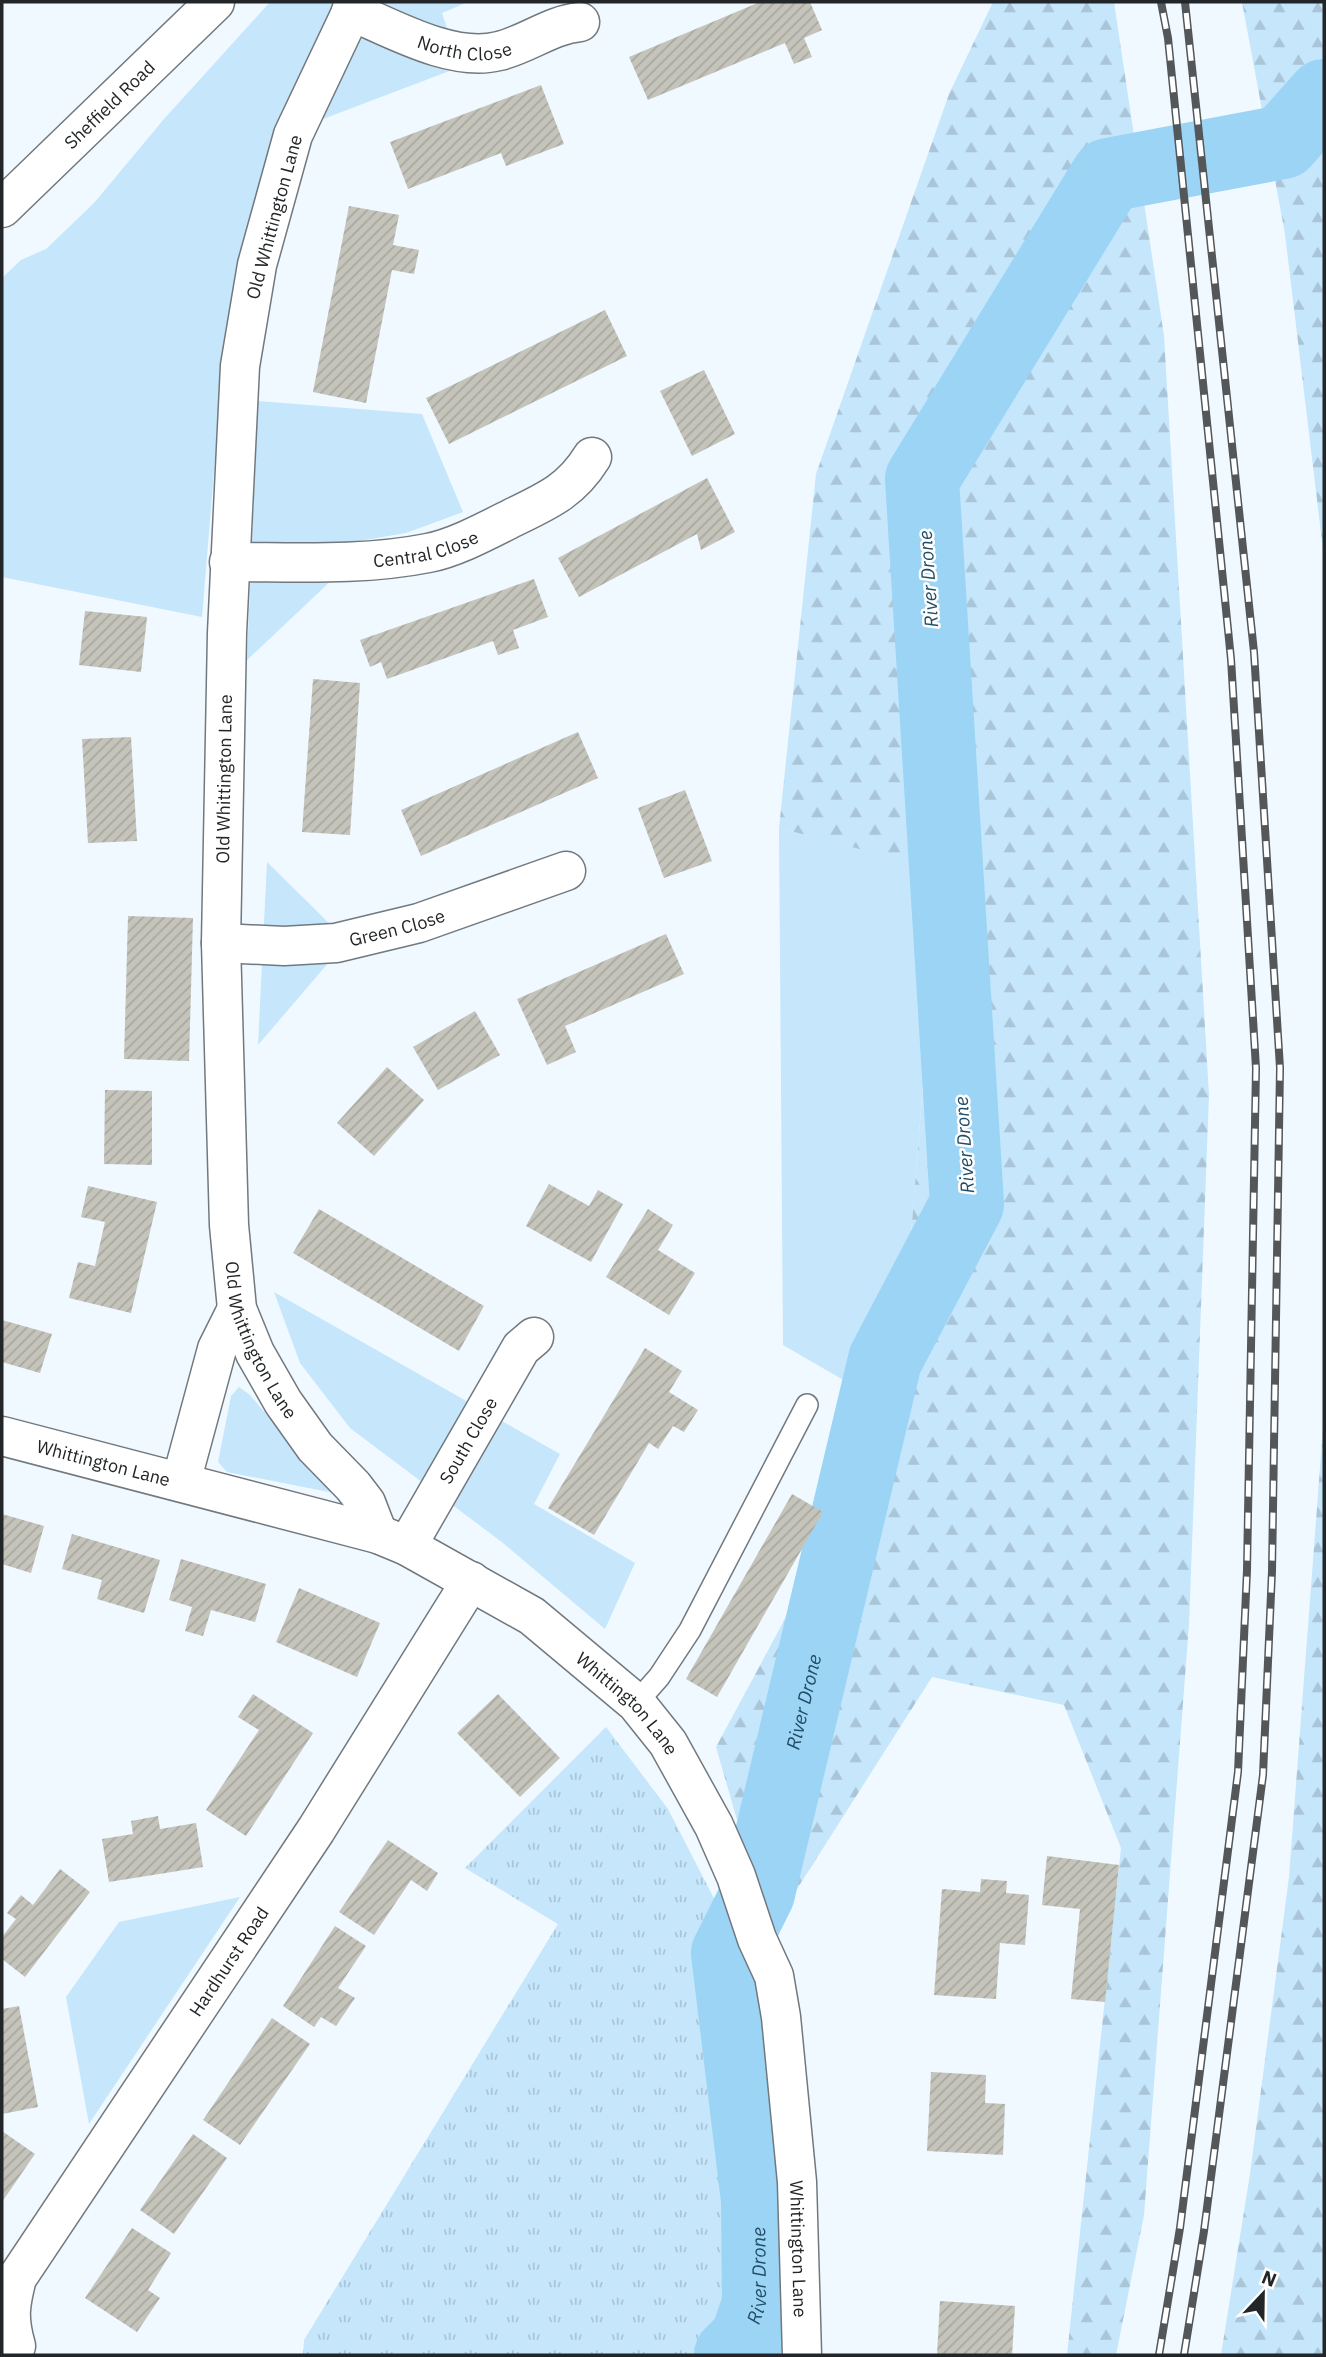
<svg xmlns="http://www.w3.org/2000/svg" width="1326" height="2357" viewBox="0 0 1326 2357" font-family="'IBM Plex Sans',sans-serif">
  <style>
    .grass { fill: #c5e6fb }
    .forest { fill: url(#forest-firs) }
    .park { fill: url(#park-tufts) }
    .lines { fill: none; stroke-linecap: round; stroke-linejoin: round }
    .river { stroke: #9bd4f5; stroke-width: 74 }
    .building { fill: url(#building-hatch) }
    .service-casing { stroke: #71797e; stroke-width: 24 }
    .minor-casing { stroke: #71797e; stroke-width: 41 }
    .secondary-casing { stroke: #71797e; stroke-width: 41 }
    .service { stroke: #fff; stroke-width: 21 }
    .minor { stroke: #fff; stroke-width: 38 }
    .secondary { stroke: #fff; stroke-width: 38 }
    .rail-casing { stroke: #53575a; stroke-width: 8 }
    .rail { stroke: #fff; stroke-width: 5; stroke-dasharray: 16; stroke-linecap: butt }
    .labels { text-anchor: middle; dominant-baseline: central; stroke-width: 5; stroke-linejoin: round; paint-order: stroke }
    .street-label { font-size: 18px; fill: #232628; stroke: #fff }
    .water-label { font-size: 19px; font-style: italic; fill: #224d64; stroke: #fff }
  </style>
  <defs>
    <pattern id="forest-firs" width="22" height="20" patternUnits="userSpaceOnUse" patternTransform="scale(1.75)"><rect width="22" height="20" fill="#c5e6fb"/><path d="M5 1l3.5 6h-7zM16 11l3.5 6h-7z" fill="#a9c5d7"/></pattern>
    <pattern id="park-tufts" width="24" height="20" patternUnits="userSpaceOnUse" patternTransform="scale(1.75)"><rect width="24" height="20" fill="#c5e6fb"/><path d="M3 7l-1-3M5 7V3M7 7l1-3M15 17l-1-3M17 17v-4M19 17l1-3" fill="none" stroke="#a9c5d7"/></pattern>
    <pattern id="building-hatch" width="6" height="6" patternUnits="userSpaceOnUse" patternTransform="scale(1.75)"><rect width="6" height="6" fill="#c4c4bb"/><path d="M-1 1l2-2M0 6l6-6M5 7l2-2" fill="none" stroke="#a8a8a1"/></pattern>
  </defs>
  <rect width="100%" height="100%" fill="#f0f9ff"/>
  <!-- grass -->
  <g class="grass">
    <polygon points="270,2 342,2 269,162 226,327 202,617 2,577 2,278 21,260 46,249 94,203 164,119"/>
    <polygon points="383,2 468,2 442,13 460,67 323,119 341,74"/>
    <polygon points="258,401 422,414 463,512 406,533 353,542 352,561 247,660"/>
    <polygon points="779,828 940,869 897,1411 783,1345"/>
    <polygon points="267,862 347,941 258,1045"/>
    <polygon points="274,1292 560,1454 534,1504 635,1563 605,1629 503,1543 350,1428 300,1363"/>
    <polygon points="239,1387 250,1395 334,1493 227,1472 218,1462 231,1396"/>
    <polygon points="240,1897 89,2124 66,1997 119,1922"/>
  </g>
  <!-- forest -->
  <g class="forest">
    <polygon points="993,2 1114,2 1164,336 1209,1095 1189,1624 1144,2215 1116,2355 1067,2355 1121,1848 1064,1705 932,1677 783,1911 765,1917 716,1747 897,1411 940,870 779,828 816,474 949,94"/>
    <polygon points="1242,2 1324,2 1324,558 1285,234"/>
    <polygon points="1324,1415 1324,2355 1221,2355 1250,2174 1289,1877"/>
  </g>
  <!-- park -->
  <polygon class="park" points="606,1727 668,1809 722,1914 698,1952 750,2219 739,2355 303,2355 304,2340 558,1924 465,1868"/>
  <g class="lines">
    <!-- river -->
    <path class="river" id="s1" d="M731 2355 747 2339 759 2304 758 2200 728 1953 758 1893 885 1360 967 1204 922 479 1108 175 1283 142 1324 96"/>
  </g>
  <!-- building -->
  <g class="building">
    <polygon points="760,2 810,2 822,30 804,38 812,57 794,64 785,43 648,100 629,57"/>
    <polygon points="541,85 564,144 506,166 501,153 408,189 390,142"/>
    <polygon points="349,206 399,215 393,245 419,250 414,274 392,270 366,403 313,392"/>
    <polygon points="605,310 627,356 449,444 426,398"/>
    <polygon points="704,370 735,434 692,456 660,391"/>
    <polygon points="707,478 735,532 701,550 697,534 579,597 558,558"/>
    <polygon points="534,579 548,617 513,630 519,648 498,655 493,641 387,679 381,662 370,667 360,640"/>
    <polygon points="85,611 147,617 141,672 79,665"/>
    <polygon points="313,679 360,683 350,835 302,832"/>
    <polygon points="578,732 598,778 421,856 401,810"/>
    <polygon points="131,737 137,841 88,843 82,739"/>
    <polygon points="685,790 712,861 664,878 638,808"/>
    <polygon points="128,916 193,918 189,1061 124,1059"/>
    <polygon points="666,934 684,974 565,1026 576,1052 547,1065 517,999"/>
    <polygon points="475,1011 500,1055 438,1090 413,1047"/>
    <polygon points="387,1067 424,1100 374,1156 337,1123"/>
    <polygon points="105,1090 152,1091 152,1165 104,1164"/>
    <polygon points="549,1184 589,1206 598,1190 623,1204 591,1262 526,1226"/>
    <polygon points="88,1186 157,1202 131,1313 69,1298 78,1262 95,1266 105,1222 81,1217"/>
    <polygon points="319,1209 484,1306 459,1351 293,1253"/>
    <polygon points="648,1209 673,1225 658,1250 695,1273 669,1315 606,1277"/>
    <polygon points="2,1320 52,1334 40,1373 2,1362"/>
    <polygon points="645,1348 682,1371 669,1392 698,1410 684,1432 673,1426 658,1449 649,1443 594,1535 548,1508"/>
    <polygon points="792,1494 823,1512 717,1697 686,1679"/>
    <polygon points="2,1514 44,1526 31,1573 2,1564"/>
    <polygon points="72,1534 160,1560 144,1613 97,1599 102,1580 62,1569"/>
    <polygon points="181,1559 266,1584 255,1622 211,1610 203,1636 185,1631 192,1607 169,1600"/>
    <polygon points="299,1588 380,1623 357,1677 276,1642"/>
    <polygon points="253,1694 313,1733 246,1836 206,1810 259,1730 238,1717"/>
    <polygon points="498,1694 560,1758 520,1797 457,1733"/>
    <polygon points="158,1816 160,1829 196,1823 203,1867 109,1882 102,1839 133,1834 131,1821"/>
    <polygon points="388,1840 438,1873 427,1891 411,1880 374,1935 339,1912"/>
    <polygon points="1047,1856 1119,1865 1105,2002 1071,1999 1080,1909 1042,1905"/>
    <polygon points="60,1869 90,1892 25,1977 2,1959 2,1937 16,1919 7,1913 21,1895 33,1905"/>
    <polygon points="981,1879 1007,1881 1006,1893 1029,1895 1025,1945 1000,1943 996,1999 934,1995 942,1889 980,1892"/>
    <polygon points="335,1926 366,1946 338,1988 355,1998 336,2026 321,2017 314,2027 283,2006"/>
    <polygon points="19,2006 38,2107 2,2114 2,2009"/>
    <polygon points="272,2018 310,2044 240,2145 203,2120"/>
    <polygon points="931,2072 986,2075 985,2103 1005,2104 1003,2155 927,2151"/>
    <polygon points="2,2131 35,2154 2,2202"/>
    <polygon points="193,2134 227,2158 174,2234 140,2210"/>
    <polygon points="132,2228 171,2253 148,2290 160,2298 137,2332 85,2298"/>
    <polygon points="940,2301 1015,2306 1012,2355 937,2355"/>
  </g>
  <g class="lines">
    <!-- service casing -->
    <g class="service-casing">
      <polyline id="service" points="636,1703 659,1677 690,1630 807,1405"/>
    </g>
    <!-- minor casing -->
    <g class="minor-casing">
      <g id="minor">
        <path id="s2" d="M356 2 293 135 257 265 240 366 227 633 221 943 229 1225 237 1309 255 1353 283 1402 315 1447 353 1486 366 1503 378 1534"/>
        <path id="s3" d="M351 11C393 29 453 63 499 51 528 44 550 25 580 22"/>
        <path id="s4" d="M229 562C295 562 363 566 428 553 455 548 488 530 512 518 547 501 571 491 592 457"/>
        <path id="s5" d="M221 943 284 946 336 943 419 923 566 871"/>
        <path id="s6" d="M2 1436 378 1534 407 1546 532 1616 636 1703 668 1743 714 1826 736 1876 757 1939 774 1976 781 2017 797 2182 802 2355"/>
        <polyline points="181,1482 217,1349 237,1309"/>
        <path id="s7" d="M407 1546 521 1348 534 1337"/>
        <path id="s8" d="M16 2346C8 2318 10 2305 17 2278L316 1830 471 1581"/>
      </g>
    </g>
    <!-- secondary casing -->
    <g class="secondary-casing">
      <g id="secondary">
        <path id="s9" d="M2 208 215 2"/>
      </g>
    </g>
    <!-- service -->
    <use href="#service" class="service"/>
    <!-- minor -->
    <use href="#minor" class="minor"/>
    <!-- secondary -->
    <use href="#secondary" class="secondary"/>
    <!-- rail casing -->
    <g class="rail-casing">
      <g id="rail">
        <polyline points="1159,2355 1180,2228 1238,1772 1247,1570 1256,1068 1231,659 1168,38 1161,2"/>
        <polyline points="1184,2355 1204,2231 1263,1775 1272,1571 1280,1068 1254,652 1185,2"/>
      </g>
    </g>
    <!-- rail -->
    <use href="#rail" class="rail"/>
  </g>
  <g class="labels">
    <!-- street labels -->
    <g class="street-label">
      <text stroke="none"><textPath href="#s3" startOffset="121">North Close</textPath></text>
      <text stroke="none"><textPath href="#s9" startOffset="149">Sheffield Road</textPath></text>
      <text transform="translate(274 217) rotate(-75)">Old Whittington Lane</text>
      <text stroke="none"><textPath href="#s4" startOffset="198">Central Close</textPath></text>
      <text transform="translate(224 779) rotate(-89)">Old Whittington Lane</text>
      <text stroke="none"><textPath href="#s5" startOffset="178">Green Close</textPath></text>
      <text stroke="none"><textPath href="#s2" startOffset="1365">Old Whittington Lane</textPath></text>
      <text stroke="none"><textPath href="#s7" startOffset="122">South Close</textPath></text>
      <text stroke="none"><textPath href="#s6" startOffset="105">Whittington Lane</textPath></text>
      <text stroke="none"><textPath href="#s6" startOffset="693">Whittington Lane</textPath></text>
      <text stroke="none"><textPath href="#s8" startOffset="450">Hardhurst Road</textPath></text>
      <text stroke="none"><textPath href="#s6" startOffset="1281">Whittington Lane</textPath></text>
    </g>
    <!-- water labels -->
    <g class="water-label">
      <text transform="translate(928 579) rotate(-94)">River Drone</text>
      <text transform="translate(964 1145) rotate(-94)">River Drone</text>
      <text stroke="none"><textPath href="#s1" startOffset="676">River Drone</textPath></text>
      <text stroke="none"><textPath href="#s1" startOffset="88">River Drone</textPath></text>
    </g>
  </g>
  <!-- border -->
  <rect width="1326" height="2357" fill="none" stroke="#232628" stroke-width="7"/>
  <!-- north arrow -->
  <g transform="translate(1263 2294) rotate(22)" stroke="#ffffff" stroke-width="5" paint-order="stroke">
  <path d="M0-5L12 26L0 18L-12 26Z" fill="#232628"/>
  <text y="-10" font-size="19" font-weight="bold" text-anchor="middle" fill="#232628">N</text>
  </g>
</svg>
